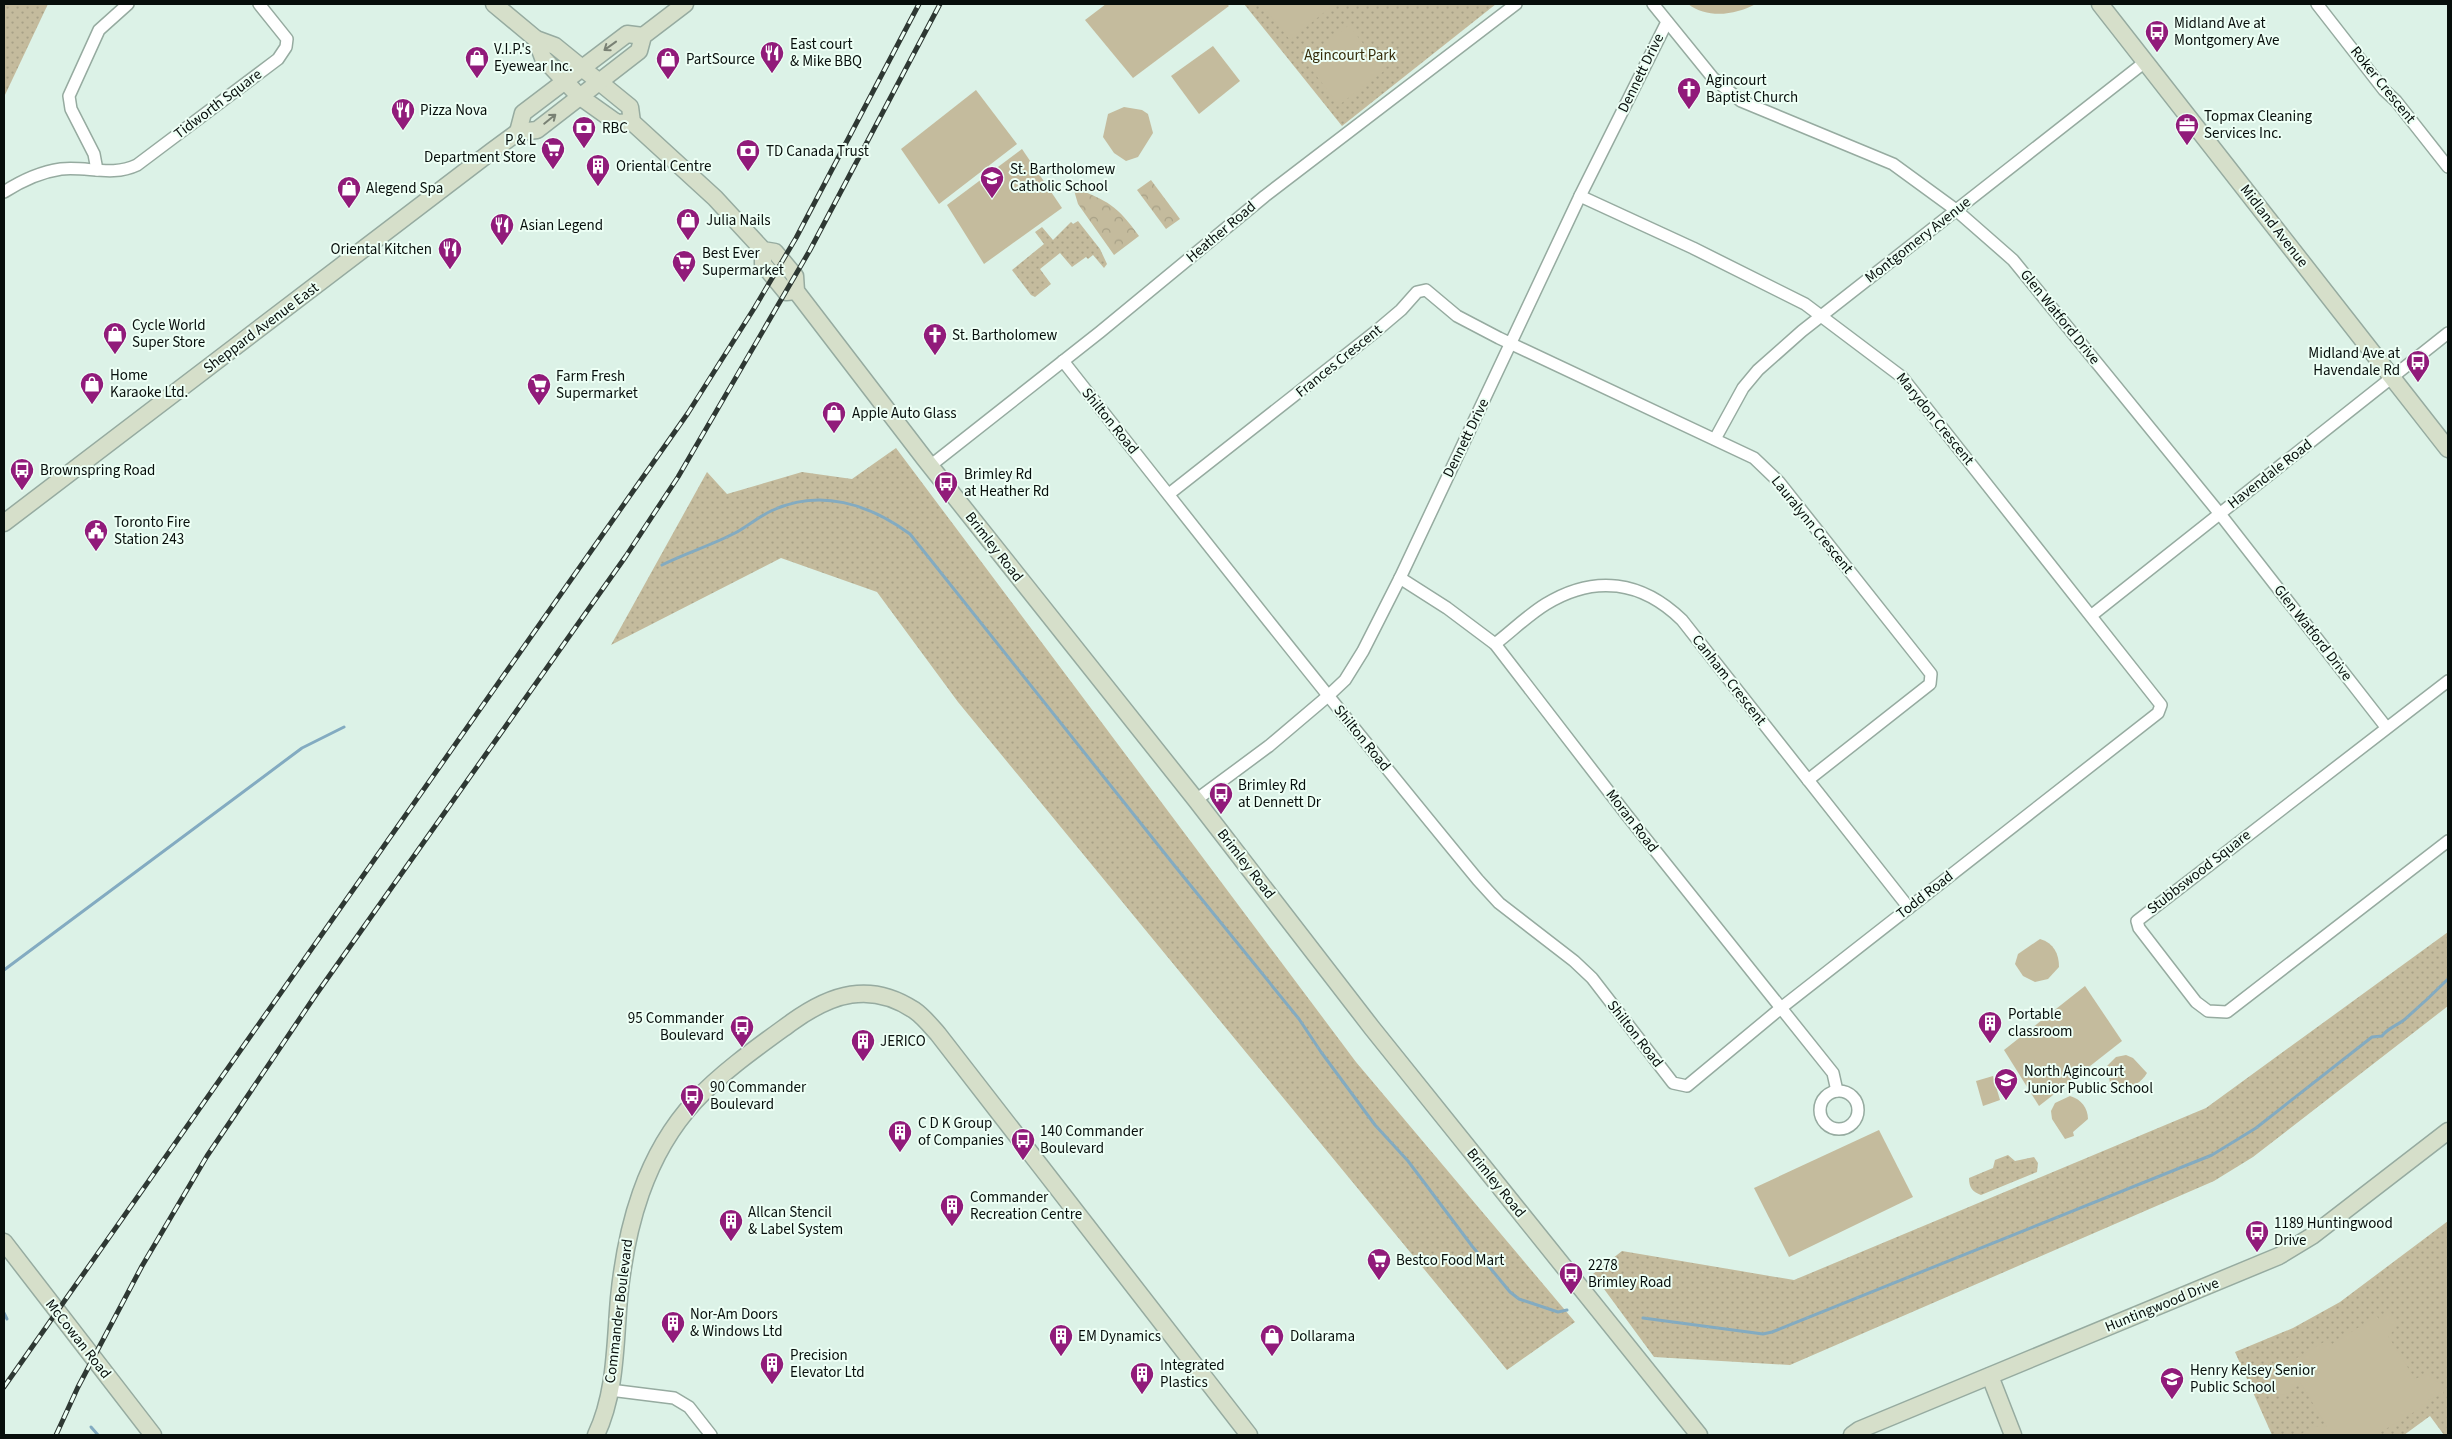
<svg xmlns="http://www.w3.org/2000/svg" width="2452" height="1439" viewBox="0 0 2452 1439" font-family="'Source Sans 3',sans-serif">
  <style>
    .grass { fill: url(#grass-dots) }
    .forest { fill: url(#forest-crowns) }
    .pitch { fill: #c4bb9d }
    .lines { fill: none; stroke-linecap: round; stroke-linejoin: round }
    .stream { stroke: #83abc1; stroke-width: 3 }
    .street-casing { stroke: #96aba0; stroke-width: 14 }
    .secondary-casing { stroke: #96aba0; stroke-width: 19 }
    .street { stroke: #fff; stroke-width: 11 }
    .secondary { stroke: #d6dfca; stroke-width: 16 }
    .rail-casing { stroke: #2e3833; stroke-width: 5 }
    .rail { stroke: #edfff5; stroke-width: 3; stroke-dasharray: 9; stroke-linecap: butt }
    .oneway { stroke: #798174 }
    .labels { text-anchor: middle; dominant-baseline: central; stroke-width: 4; stroke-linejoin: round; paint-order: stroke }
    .poi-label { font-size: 15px; fill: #070e0b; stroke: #edfff5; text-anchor: start }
    .park-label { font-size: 15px; fill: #342b09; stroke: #edfff5 }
    .street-label { font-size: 15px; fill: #070e0b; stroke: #edfff5 }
  </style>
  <defs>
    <pattern id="grass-dots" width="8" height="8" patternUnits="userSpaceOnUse" patternTransform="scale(1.25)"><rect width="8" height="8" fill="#c4bb9d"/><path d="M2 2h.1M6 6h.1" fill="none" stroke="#a7a086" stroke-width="1.8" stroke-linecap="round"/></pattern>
    <pattern id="forest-crowns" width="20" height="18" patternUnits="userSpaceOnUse" patternTransform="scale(1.25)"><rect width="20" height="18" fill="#c4bb9d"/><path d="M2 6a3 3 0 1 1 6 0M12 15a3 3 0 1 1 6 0" fill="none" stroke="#a7a086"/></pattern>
  </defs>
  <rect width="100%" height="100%" fill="#dcf2e7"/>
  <!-- grass -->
  <g class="grass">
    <polygon points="4,4 48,4 4,97"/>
    <polygon points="1244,4 1496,4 1342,126"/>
    <polygon points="1078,221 1100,249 1107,264 1104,268 1093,255 1088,259 1086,257 1072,267 1060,253 1040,269 1051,284 1035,297 1031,295 1012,270 1044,244 1035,232 1042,227 1053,240 1071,222 1073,224"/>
    <polygon points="896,448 1356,1062 1575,1322 1507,1370 958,702 877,592 781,558 611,645 707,472 727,494 802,472 852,479"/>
    <polygon points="2448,932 2448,1006 2253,1157 2214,1181 1790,1365 1654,1357 1593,1274 1622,1251 1794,1280 2206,1108"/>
    <path d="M2008 1155 2015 1161 2034 1157 2038 1163 2037 1172 1981 1195C1973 1192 1969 1188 1969 1178L1993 1168 1995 1160Z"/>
    <polygon points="2448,1221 2448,1435 2444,1435 2430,1416 2404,1435 2272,1435 2235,1352 2293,1328 2340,1302"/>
  </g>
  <!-- forest -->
  <g class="forest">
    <polygon points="1151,180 1180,219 1166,229 1137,190"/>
    <path d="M1073 187C1109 202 1116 204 1139 236L1114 255 1078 204Z"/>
  </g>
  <!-- pitch -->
  <g class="pitch">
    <polygon points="1106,4 1227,4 1229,6 1133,78 1085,20"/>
    <polygon points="1261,4 1330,4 1332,6 1290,40"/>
    <path d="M1688 4H1756C1735 15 1708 19 1688 4Z"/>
    <polygon points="1349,25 1384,71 1339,105 1304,60"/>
    <polygon points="1213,46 1240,81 1199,114 1171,76"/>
    <polygon points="976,90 1017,144 939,204 901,149"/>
    <polygon points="1124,107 1142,110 1148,114 1153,133 1138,157 1126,161 1114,153 1103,137 1108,114"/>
    <polygon points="1022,149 1062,208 984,264 947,205"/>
    <path d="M2040 939C2054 943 2059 954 2059 967L2048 979 2035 982 2023 976 2015 964 2018 954Z"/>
    <polygon points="2085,986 2122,1041 2039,1106 2004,1050"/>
    <path d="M2126 1055 2133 1058 2147 1073C2139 1087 2123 1091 2110 1083L2107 1066 2116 1057Z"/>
    <polygon points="1993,1076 2000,1100 1983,1106 1976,1081"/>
    <path d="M2070 1096C2081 1099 2088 1108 2088 1119L2073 1132 2074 1136 2065 1139 2052 1119 2051 1111 2055 1103Z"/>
    <polygon points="1879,1130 1913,1197 1789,1257 1754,1188"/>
    <path d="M2389 1310 2396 1322 2394 1330 2388 1336 2415 1379 2426 1374 2435 1379 2444 1390 2443 1394 2428 1400 2429 1403 2376 1435H2301C2307 1428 2318 1424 2327 1427L2300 1382 2293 1391 2284 1395 2274 1392 2258 1367 2271 1361 2273 1365 2284 1360 2292 1361 2329 1339 2332 1344 2377 1316 2379 1320Z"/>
  </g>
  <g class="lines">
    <!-- stream -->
    <g class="stream">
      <path d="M662 565C686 553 712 545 735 533 748 526 758 517 771 511 820 488 869 504 910 534L1174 865 1299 1019 1321 1052 1375 1125 1408 1161 1472 1246 1510 1292 1519 1299 1558 1312 1567 1310"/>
      <polyline points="4,970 302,748 344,727"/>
      <polyline points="4,1313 7,1319"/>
      <path d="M1643 1318 1763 1334 1772 1332 2212 1155 2256 1128 2372 1037 2382 1036C2388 1028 2396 1026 2404 1020 2419 1007 2434 993 2448 979"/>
      <polyline points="91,1427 98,1435"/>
    </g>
    <!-- street casing -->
    <g class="street-casing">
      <g id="street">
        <polyline points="1653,4 1713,78 1741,101 1893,164 1956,210 2013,260 2220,514 2386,727"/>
        <polyline points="2317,4 2384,90 2396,101 2448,167"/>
        <polyline points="97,170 94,154 71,109 69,96 99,30 128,4"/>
        <path d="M4 192C21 181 40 172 61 169 87 166 112 177 137 165L278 59 286 47 287 39 259 4"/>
        <path d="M1063 361C1200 535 1337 709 1478 880L1499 903 1574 961 1592 978 1673 1083 1687 1086 1781 1008 2158 713 2161 705 1902 377 1805 304 1693 248 1580 196"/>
        <polyline points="1715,439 1743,388 1758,370 1802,331 2145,62"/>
        <polyline points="930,466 1100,332 1265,196 1516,4"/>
        <polyline points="1169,494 1375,332 1401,310 1417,292 1426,290 1457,316 1499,338 1754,458 1779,482 1924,665 1931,674 1930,684 1808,780"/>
        <polyline points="1400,578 1447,608 1495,644 1626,814 1833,1073 1837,1091"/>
        <polyline points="2092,615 2448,333"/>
        <path d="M1495 644C1512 631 1528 615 1546 604 1595 574 1642 581 1682 620L1909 908"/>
        <polyline points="2448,681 2137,921 2139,928 2196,1002 2208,1011 2227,1012 2448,841"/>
        <polyline points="1196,800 1269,746 1328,696 1345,680 1363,651 1400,578 1580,196 1667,22"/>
        <circle cx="1839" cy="1110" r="19"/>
        <polyline points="610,1390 674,1398 689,1407 711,1435"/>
      </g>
    </g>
    <!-- secondary casing -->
    <g class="secondary-casing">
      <g id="secondary">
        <polyline points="494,4 536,39 555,46 630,107 632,122 715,198 763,250 775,252 795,276 796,291 924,458 1196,800 1372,1028 1699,1435"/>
        <polyline points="2100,4 2448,449"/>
        <polyline points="536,39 543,58 579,96 617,123 632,122"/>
        <polyline points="518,132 523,113 627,34 643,36"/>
        <polyline points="763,250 763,264 786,292 796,291"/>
        <polyline points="4,523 492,151 518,132 537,130 639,51 643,36 685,4"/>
        <polyline points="4,1242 153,1435"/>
        <polyline points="1990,1376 2013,1435"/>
        <path d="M596 1435C616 1393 615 1344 619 1298 626 1227 645 1155 695 1101 723 1071 759 1046 792 1022 831 994 870 981 914 1010 923 1016 931 1026 938 1034L1249 1435"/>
        <polyline points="1852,1435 1859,1430 2279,1256 2312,1236 2448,1131"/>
      </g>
    </g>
    <!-- street -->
    <use href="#street" class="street"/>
    <!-- secondary -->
    <use href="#secondary" class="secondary"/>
    <!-- rail casing -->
    <g class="rail-casing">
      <g id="rail">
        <polyline points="4,1387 688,413 755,307 796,238 919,4"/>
        <polyline points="56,1435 78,1387 142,1266 207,1156 315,996 626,556 678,477 810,250 940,4"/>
      </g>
    </g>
    <!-- rail -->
    <use href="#rail" class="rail"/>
  </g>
  <!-- one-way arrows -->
  <defs><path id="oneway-shaft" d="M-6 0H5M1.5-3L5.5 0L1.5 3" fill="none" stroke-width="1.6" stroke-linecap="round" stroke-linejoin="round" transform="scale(1.25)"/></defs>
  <g class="oneway">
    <use href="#oneway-shaft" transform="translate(610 46) rotate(144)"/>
    <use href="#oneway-shaft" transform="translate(550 119) rotate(-39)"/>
  </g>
  <!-- icons -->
  <defs>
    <g id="bus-pin" transform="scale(1.25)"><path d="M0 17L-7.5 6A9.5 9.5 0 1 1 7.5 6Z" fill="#911b7a" stroke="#edfff5"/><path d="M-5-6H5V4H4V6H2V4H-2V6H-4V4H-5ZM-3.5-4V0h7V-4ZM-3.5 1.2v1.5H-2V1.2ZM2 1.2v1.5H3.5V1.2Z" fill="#fff"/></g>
    <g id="restaurant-pin" transform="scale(1.25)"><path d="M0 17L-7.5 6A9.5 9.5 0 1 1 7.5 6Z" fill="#911b7a" stroke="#edfff5"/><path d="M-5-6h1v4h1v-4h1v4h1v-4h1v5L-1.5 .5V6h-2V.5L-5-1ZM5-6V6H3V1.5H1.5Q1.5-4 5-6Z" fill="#fff"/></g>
    <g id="shop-pin" transform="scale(1.25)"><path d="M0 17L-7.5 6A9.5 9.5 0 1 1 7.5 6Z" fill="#911b7a" stroke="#edfff5"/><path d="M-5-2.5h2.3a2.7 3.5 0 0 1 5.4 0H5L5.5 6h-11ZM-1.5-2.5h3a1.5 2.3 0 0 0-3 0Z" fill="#fff"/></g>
    <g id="church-pin" transform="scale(1.25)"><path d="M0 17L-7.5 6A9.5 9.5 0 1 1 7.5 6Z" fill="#911b7a" stroke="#edfff5"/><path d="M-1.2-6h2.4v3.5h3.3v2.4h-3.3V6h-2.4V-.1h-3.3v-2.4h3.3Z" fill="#fff"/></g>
    <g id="office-pin" transform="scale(1.25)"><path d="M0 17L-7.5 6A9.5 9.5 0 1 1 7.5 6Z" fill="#911b7a" stroke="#edfff5"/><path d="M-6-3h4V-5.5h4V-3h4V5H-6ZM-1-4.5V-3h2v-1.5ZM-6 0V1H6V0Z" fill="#fff"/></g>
    <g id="bank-pin" transform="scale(1.25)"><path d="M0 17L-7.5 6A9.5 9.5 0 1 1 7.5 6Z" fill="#911b7a" stroke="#edfff5"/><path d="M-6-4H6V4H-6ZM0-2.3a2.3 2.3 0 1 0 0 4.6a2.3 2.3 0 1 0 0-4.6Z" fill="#fff"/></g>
    <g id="supermarket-pin" transform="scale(1.25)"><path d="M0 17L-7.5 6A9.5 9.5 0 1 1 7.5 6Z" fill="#911b7a" stroke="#edfff5"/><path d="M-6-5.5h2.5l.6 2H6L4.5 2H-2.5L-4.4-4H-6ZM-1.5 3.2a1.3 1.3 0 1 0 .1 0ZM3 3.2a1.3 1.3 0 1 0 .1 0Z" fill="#fff"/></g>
    <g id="building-pin" transform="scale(1.25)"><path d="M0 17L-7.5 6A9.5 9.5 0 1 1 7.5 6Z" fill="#911b7a" stroke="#edfff5"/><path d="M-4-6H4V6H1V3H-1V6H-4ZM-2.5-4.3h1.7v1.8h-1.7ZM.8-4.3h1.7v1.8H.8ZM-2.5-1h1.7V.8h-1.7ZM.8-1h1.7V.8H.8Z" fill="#fff"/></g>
    <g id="school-pin" transform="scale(1.25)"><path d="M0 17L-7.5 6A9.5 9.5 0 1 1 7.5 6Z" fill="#911b7a" stroke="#edfff5"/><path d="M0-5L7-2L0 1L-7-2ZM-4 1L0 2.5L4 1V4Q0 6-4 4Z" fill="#fff"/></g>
    <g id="civic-pin" transform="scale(1.25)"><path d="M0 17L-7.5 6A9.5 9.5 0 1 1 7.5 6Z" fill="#911b7a" stroke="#edfff5"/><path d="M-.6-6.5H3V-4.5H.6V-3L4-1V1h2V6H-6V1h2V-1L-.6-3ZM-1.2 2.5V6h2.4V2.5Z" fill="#fff"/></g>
  </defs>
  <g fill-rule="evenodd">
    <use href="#bus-pin" x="2157" y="32"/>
    <use href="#restaurant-pin" x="772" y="53"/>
    <use href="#shop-pin" x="477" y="58"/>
    <use href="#shop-pin" x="668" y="59"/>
    <use href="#church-pin" x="1689" y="89"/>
    <use href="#restaurant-pin" x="403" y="110"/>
    <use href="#office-pin" x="2187" y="125"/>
    <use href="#bank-pin" x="584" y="128"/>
    <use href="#supermarket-pin" x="553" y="149"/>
    <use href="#bank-pin" x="748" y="151"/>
    <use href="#building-pin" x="598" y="166"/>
    <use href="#school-pin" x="992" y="178"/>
    <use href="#shop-pin" x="349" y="188"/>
    <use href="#shop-pin" x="688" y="220"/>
    <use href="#restaurant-pin" x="502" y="225"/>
    <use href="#restaurant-pin" x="450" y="249"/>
    <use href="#supermarket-pin" x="684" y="262"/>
    <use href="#shop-pin" x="115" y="334"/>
    <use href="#church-pin" x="935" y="335"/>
    <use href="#bus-pin" x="2418" y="362"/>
    <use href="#shop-pin" x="92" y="384"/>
    <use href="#supermarket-pin" x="539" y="385"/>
    <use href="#shop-pin" x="834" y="413"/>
    <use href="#bus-pin" x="22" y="470"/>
    <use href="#bus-pin" x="946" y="483"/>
    <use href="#civic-pin" x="96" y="531"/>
    <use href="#bus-pin" x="1221" y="794"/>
    <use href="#building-pin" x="1990" y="1023"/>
    <use href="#bus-pin" x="742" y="1027"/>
    <use href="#building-pin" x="863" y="1041"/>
    <use href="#school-pin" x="2006" y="1080"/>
    <use href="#bus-pin" x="692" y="1096"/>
    <use href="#building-pin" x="900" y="1132"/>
    <use href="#bus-pin" x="1023" y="1140"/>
    <use href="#building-pin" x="952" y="1206"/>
    <use href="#building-pin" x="731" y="1221"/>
    <use href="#bus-pin" x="2257" y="1232"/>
    <use href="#supermarket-pin" x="1379" y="1260"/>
    <use href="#bus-pin" x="1571" y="1274"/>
    <use href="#building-pin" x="673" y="1323"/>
    <use href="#building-pin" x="1061" y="1336"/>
    <use href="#shop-pin" x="1272" y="1336"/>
    <use href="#building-pin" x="772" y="1364"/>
    <use href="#building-pin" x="1142" y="1374"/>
    <use href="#school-pin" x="2172" y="1379"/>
  </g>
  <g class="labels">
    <!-- poi labels -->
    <g class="poi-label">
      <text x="2174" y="23">Midland Ave at<tspan x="2174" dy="17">Montgomery Ave</tspan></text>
      <text x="790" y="44">East court<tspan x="790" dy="17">&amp; Mike BBQ</tspan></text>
      <text x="494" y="49">V.I.P.'s<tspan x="494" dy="17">Eyewear Inc.</tspan></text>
      <text x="686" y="59">PartSource</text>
      <text x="1706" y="80">Agincourt<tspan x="1706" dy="17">Baptist Church</tspan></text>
      <text x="420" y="110">Pizza Nova</text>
      <text x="2204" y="116">Topmax Cleaning<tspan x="2204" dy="17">Services Inc.</tspan></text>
      <text x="602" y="128">RBC</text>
      <text x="536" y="140" text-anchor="end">P &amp; L<tspan x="536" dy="17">Department Store</tspan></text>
      <text x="766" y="151">TD Canada Trust</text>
      <text x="616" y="166">Oriental Centre</text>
      <text x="1010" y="169">St. Bartholomew<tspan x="1010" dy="17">Catholic School</tspan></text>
      <text x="366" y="188">Alegend Spa</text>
      <text x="706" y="220">Julia Nails</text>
      <text x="520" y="225">Asian Legend</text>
      <text x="432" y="249" text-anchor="end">Oriental Kitchen</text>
      <text x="702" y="253">Best Ever<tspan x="702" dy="17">Supermarket</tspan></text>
      <text x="132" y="325">Cycle World<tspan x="132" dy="17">Super Store</tspan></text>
      <text x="952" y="335">St. Bartholomew</text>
      <text x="2400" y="353" text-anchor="end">Midland Ave at<tspan x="2400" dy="17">Havendale Rd</tspan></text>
      <text x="110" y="375">Home<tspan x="110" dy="17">Karaoke Ltd.</tspan></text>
      <text x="556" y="376">Farm Fresh<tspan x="556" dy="17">Supermarket</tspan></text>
      <text x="852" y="413">Apple Auto Glass</text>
      <text x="40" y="470">Brownspring Road</text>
      <text x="964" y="474">Brimley Rd<tspan x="964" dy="17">at Heather Rd</tspan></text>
      <text x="114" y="522">Toronto Fire<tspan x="114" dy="17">Station 243</tspan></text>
      <text x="1238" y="785">Brimley Rd<tspan x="1238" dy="17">at Dennett Dr</tspan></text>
      <text x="2008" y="1014">Portable<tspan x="2008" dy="17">classroom</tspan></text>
      <text x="724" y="1018" text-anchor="end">95 Commander<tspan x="724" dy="17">Boulevard</tspan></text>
      <text x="880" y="1041">JERICO</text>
      <text x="2024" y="1071">North Agincourt<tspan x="2024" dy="17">Junior Public School</tspan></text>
      <text x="710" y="1087">90 Commander<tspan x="710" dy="17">Boulevard</tspan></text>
      <text x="918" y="1123">C D K Group<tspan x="918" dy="17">of Companies</tspan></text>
      <text x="1040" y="1131">140 Commander<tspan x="1040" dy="17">Boulevard</tspan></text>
      <text x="970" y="1197">Commander<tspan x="970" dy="17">Recreation Centre</tspan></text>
      <text x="748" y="1212">Allcan Stencil<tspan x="748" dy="17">&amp; Label System</tspan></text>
      <text x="2274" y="1223">1189 Huntingwood<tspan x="2274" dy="17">Drive</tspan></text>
      <text x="1396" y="1260">Bestco Food Mart</text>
      <text x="1588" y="1265">2278<tspan x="1588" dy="17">Brimley Road</tspan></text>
      <text x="690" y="1314">Nor-Am Doors<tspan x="690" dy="17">&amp; Windows Ltd</tspan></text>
      <text x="1078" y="1336">EM Dynamics</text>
      <text x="1290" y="1336">Dollarama</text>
      <text x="790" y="1355">Precision<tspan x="790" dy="17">Elevator Ltd</tspan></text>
      <text x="1160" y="1365">Integrated<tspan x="1160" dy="17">Plastics</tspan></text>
      <text x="2190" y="1370">Henry Kelsey Senior<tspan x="2190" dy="17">Public School</tspan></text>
    </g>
    <!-- park labels -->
    <g class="park-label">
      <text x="1350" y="55">Agincourt Park</text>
    </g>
    <!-- street labels -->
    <g class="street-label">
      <text transform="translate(1641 73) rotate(-64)">Dennett Drive</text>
      <text transform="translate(2383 85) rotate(51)">Roker Crescent</text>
      <text transform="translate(218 104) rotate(-37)">Tidworth Square</text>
      <text transform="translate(2274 226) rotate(52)">Midland Avenue</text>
      <text transform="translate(1221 232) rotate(-40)">Heather Road</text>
      <text transform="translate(1918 240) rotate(-38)">Montgomery Avenue</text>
      <text transform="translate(2060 317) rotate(51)">Glen Watford Drive</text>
      <text transform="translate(261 328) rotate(-37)">Sheppard Avenue East</text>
      <text transform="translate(1339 361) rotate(-39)">Frances Crescent</text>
      <text transform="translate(1935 419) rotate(51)">Marydon Crescent</text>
      <text transform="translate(1110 421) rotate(51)">Shilton Road</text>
      <text transform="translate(1466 438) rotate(-64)">Dennett Drive</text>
      <text transform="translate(2270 474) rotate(-38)">Havendale Road</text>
      <text transform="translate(1812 525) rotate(51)">Lauralynn Crescent</text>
      <text transform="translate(994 547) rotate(52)">Brimley Road</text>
      <text transform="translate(2313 633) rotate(52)">Glen Watford Drive</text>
      <text transform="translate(1729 680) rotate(52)">Canham Crescent</text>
      <text transform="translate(1362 738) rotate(51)">Shilton Road</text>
      <text transform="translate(1632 821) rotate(52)">Moran Road</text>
      <text transform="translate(1246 864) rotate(52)">Brimley Road</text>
      <text transform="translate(2199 872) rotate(-38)">Stubbswood Square</text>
      <text transform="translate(1925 895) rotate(-38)">Todd Road</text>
      <text transform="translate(1635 1034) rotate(52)">Shilton Road</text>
      <text transform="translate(1496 1183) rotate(51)">Brimley Road</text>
      <text transform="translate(2162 1305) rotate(-22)">Huntingwood Drive</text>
      <text transform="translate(619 1311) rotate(-83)">Commander Boulevard</text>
      <text transform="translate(78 1339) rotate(52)">McCowan Road</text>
    </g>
  </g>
  <!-- border -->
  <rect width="2452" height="1439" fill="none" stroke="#070e0b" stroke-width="10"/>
</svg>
